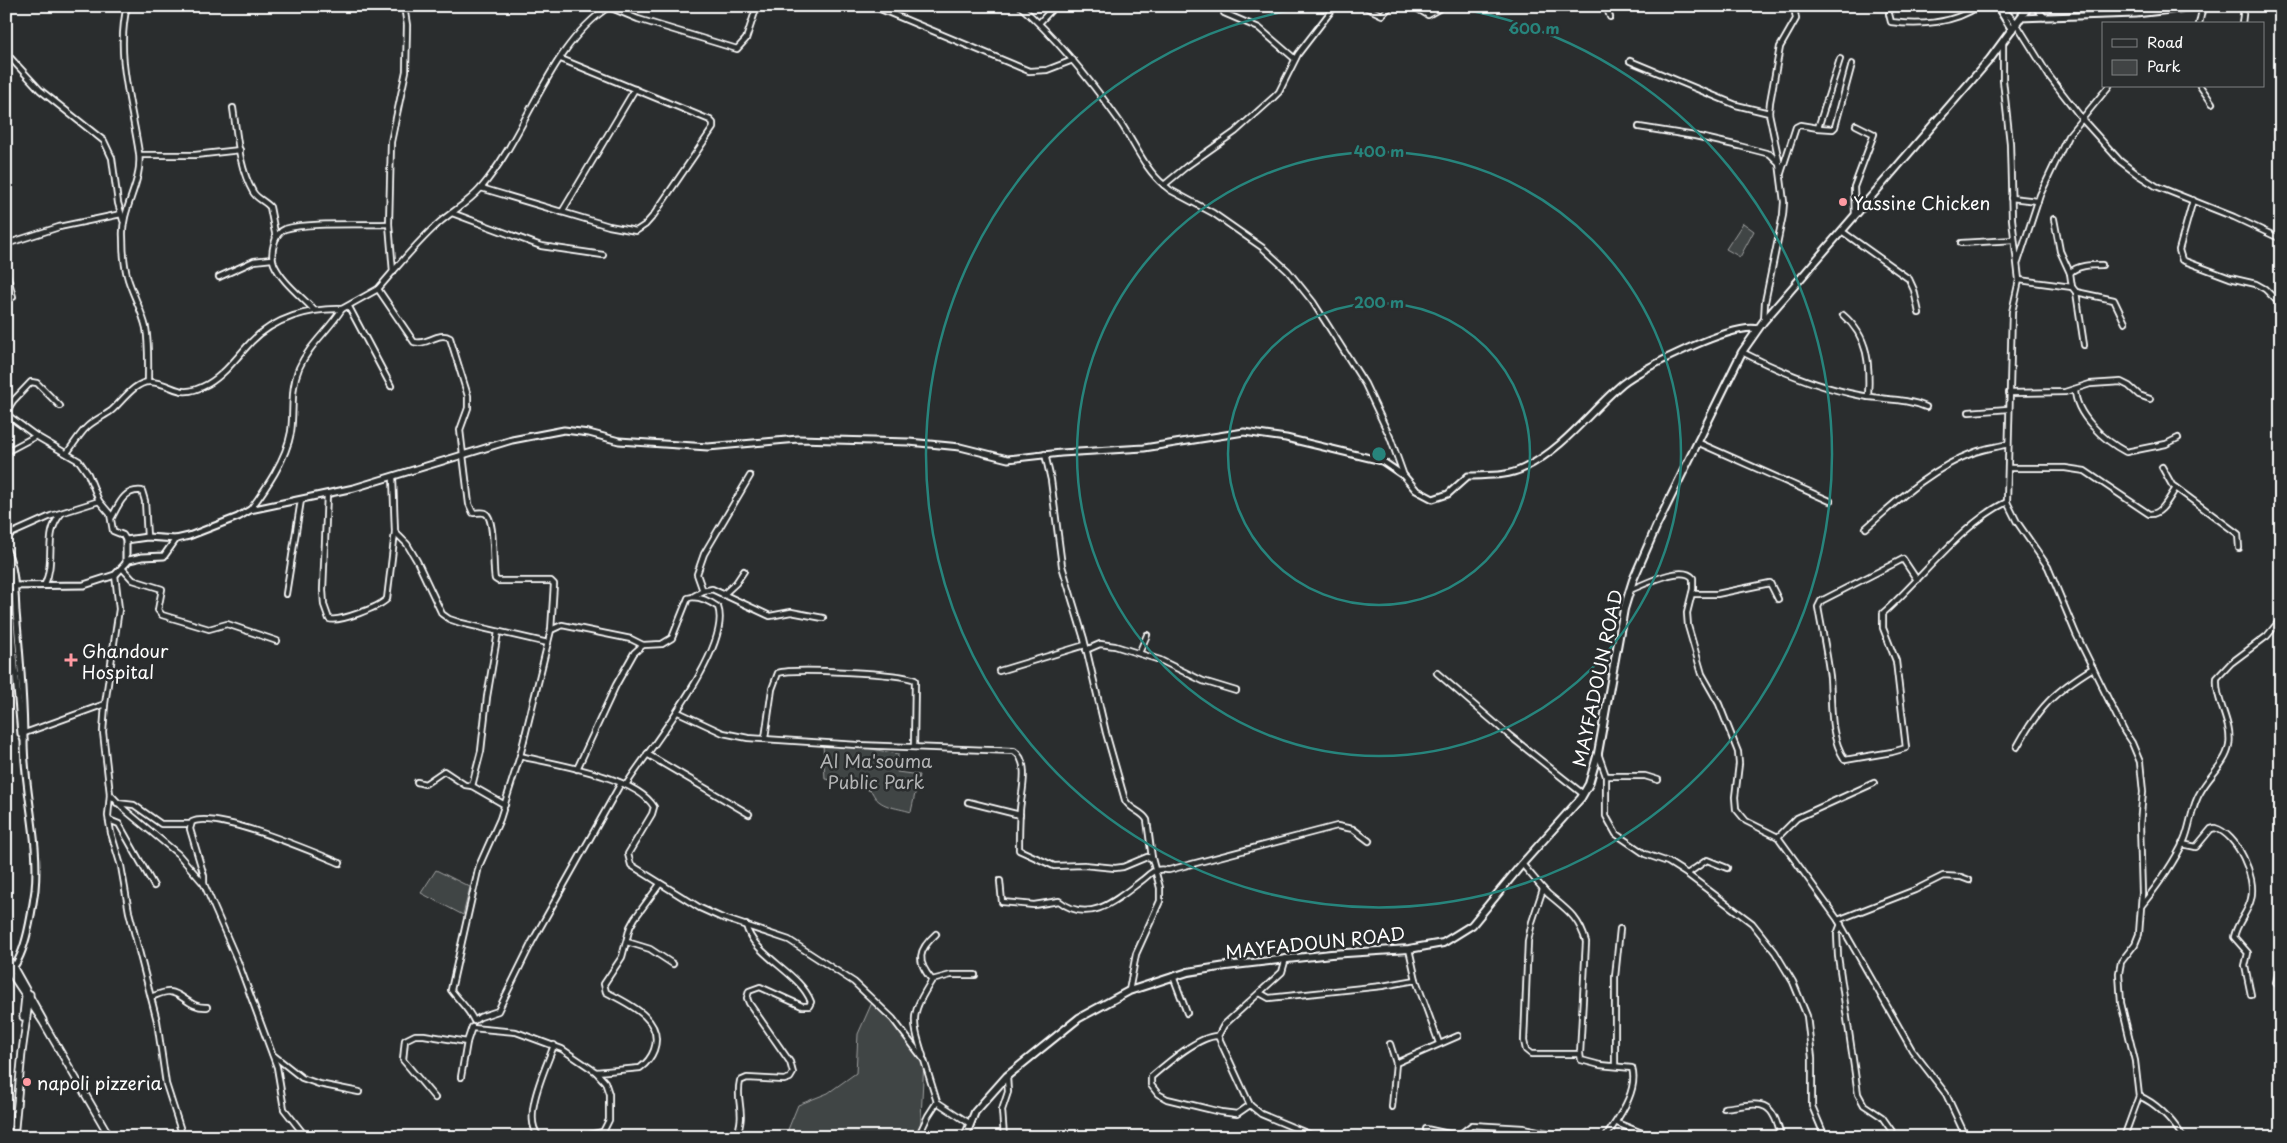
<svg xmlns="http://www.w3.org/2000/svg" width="2287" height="1143" viewBox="0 0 2287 1143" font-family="'Playpen Sans',sans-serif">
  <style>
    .green { fill: #414445; stroke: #a0a2a2 }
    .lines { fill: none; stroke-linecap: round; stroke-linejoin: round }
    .minor-casing { stroke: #fff; stroke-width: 8 }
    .tertiary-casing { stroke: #fff; stroke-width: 9 }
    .secondary-casing { stroke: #fff; stroke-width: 9 }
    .primary-casing { stroke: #fff; stroke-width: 10 }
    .minor { stroke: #2a2d2e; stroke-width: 4.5 }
    .tertiary { stroke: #2a2d2e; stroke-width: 5 }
    .secondary { stroke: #2a2d2e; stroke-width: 5.5 }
    .primary { stroke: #2a2d2e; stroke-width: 6 }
    .ring { fill: none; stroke: #27847c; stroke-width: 2.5 }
    .poi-dot { fill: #ff9aa2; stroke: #2a2d2e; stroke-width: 2 }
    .labels { text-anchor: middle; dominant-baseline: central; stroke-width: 5; stroke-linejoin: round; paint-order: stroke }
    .poi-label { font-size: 18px; fill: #fff; stroke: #2a2d2e; text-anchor: start }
    .street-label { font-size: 18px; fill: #fff; stroke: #2a2d2e }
    .park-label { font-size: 18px; fill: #b3b4b5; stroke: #2a2d2e }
    .centre { fill: #27847c; stroke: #2a2d2e; stroke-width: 2.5 }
    .ring-label { font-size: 15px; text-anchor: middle; font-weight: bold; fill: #27847c; stroke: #2a2d2e; stroke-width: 5; stroke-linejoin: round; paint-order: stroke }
  </style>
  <rect width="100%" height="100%" fill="#2a2d2e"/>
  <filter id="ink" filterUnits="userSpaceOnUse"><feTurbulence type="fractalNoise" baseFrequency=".02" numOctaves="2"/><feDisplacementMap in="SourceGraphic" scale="10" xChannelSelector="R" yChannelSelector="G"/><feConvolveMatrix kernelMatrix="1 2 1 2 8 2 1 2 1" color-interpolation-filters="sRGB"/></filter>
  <g filter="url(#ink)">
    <!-- green -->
    <g class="green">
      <polygon points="1743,223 1754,231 1740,257 1726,249"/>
      <path d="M823 744 861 747 898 754 897 772 919 775 911 812C896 807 879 808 872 792L859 785 825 779Z"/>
      <polygon points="436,870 470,887 463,915 421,893"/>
      <polygon points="874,998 924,1060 920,1137 785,1137 798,1105 828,1093 856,1073 858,1034"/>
    </g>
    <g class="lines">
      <!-- minor casing -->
      <g class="minor-casing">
        <g id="minor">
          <path d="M127 6C115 55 132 105 139 153 143 183 121 208 123 237 123 251 124 266 128 279 133 295 142 311 146 328 149 345 148 364 148 382"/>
          <polyline points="873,6 1029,71 1047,70 1073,60"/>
          <path d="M1020 6C1059 40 1091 81 1120 122 1134 142 1145 170 1164 185L1187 166 1235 132 1273 98 1279 92 1298 54 1335 6"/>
          <polyline points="1226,6 1224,13 1259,28 1295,59"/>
          <polyline points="1363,6 1382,15 1391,6"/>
          <polyline points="1413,6 1428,15 1444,6"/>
          <polyline points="1606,6 1610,17"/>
          <polyline points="609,7 638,19 737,49 746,39 757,6"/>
          <path d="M1889 14 1891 22C1921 26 1954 23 1979 6"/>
          <polyline points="1039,23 1055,6"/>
          <polyline points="2016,23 2049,76 2083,120 2120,161 2137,174 2156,186 2234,217 2281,239"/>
          <polyline points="2199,24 2203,6"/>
          <polyline points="2242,24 2244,6"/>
          <polyline points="2003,43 2003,80 2010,143 2012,219 2019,280 2012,312 2007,502 2017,522 2048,567 2076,634 2124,731 2132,743 2140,762 2143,792 2140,824 2142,893 2139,934 2135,944 2121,962 2119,973 2121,1003 2135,1061 2139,1096 2124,1137"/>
          <polyline points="6,53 40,90 104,141 112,158 118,203 123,220"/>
          <polyline points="1630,61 1736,105 1769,113"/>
          <polyline points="2200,86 2212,103"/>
          <path d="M233 108C237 135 239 168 253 192 257 199 265 201 270 207L276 238"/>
          <polyline points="1639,127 1695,136 1739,146 1770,154 1779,163 1784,202 1783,215 1765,302 1764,320"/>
          <polyline points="1818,128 1833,129 1835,127 1852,64"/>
          <polyline points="140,155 195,155 240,150"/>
          <polyline points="1779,161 1769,113 1770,102 1780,47 1796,19 1794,6"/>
          <polyline points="1781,173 1796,127 1800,125 1818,128 1840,59"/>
          <polyline points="1164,185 1170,190 1213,213 1263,248 1288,271 1313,302 1365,384 1390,437 1404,476"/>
          <polyline points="481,188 609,226 636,231 645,225 653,216 713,128 713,123 710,120 561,59"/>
          <polyline points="2011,198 2038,201"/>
          <polyline points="2193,200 2179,250 2182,260 2230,278 2256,284 2265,289 2281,305"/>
          <polyline points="562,212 635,89"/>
          <polyline points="452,213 541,246 603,255"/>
          <polyline points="1855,215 1854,187 1874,134 1856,125"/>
          <polyline points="2054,219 2060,251 2070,273"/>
          <polyline points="1843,232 1909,279 1914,290 1919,313"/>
          <polyline points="1961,243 2014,240"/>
          <polyline points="6,244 59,227 121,214"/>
          <polyline points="2018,262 2040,195 2068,136 2109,86"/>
          <polyline points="6,270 13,297"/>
          <polyline points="393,272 389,224 391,142 406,71 407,25 404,6"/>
          <polyline points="219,277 254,261 272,259"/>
          <polyline points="2019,280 2072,287 2076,292 2114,300 2125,323"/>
          <path d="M2072 287 2070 273C2077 265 2091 265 2102 265"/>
          <path d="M378 289C398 266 417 242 440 222 453 211 469 202 481 188 528 133 548 46 610 6"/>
          <polyline points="2076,292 2084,345"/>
          <polyline points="349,307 391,386"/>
          <path d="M342 309 378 289 414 342C427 346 438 331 450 338L468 396V408L460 430 469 504 473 513C476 513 482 512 485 513 496 518 492 567 495 579L498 581H551L554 584 551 630 520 756 500 819 479 866 451 990C459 1001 469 1009 474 1021L480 1017 498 1011 532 942 621 783"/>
          <path d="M314 310C302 297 281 281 274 264 270 254 274 233 285 229 306 222 364 225 389 224"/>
          <path d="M1843 315C1869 337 1870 365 1868 397"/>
          <path d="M1742 352C1779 371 1817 387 1858 395 1881 400 1905 398 1926 407"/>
          <path d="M2075 389C2075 415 2105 441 2126 452L2166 444 2178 438"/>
          <polyline points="2009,393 2065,392 2090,384 2121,382 2129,386 2139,395 2150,399"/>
          <polyline points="6,412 13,401 31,382 37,383 60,406"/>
          <polyline points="1969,412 2008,409"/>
          <polyline points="6,414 36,436 79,461 88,474 99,501 51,516 6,536"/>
          <polyline points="1697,442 1830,501"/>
          <polyline points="6,452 36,436"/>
          <path d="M67 453C74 444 80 433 88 426 95 420 104 416 111 411 121 403 135 381 150 382 175 383 177 401 208 384 225 374 238 356 251 342 274 318 310 308 342 309 329 330 309 345 299 368 290 389 294 410 291 432 286 460 266 488 250 510"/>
          <path d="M1045 454 1051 480 1062 566 1084 639 1106 733 1125 800C1130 810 1142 811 1147 820L1152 858 1160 888V901L1136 954 1129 991"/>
          <polyline points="2162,467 2172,485 2238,534 2239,548"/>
          <path d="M2009 468H2065L2085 471 2149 514C2162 515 2169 498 2176 488"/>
          <polyline points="393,477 395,532 407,544 417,561 442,614 449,619 461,623 548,643"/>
          <path d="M327 494 323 590 324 605 329 619C340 622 379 607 387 599L395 532"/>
          <polyline points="99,501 110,514 113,531 123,535 126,540"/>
          <path d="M112 517C119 504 124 489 142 491L145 501 147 537"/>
          <path d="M1866 528C1899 499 1932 468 1975 452 1986 448 1997 447 2008 444"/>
          <polyline points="122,568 133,580 162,589 158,610 162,615 209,629 227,624 277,641"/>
          <path d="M1917 580 1903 559 1821 601 1818 607C1822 630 1827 653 1830 677 1832 705 1829 736 1845 760L1892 752 1906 748 1896 661 1883 628V613C1921 580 1963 522 2007 502"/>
          <path d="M45 584C56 560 43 534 61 514"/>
          <path d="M1630 590C1643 585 1682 564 1693 578V589L1687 613 1688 626 1702 674 1719 704 1738 752 1739 764 1735 797 1736 809 1746 821 1778 837 1838 920 1912 1050 1946 1094 1966 1137"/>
          <polyline points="703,591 697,574 704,554 750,476"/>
          <polyline points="286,594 301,500"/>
          <polyline points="1692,594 1717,594 1770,583 1778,599"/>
          <polyline points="723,595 736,583 744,571"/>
          <polyline points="694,596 703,591 712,589 770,616 791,612 823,618"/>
          <polyline points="551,630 562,625 631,639 643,645"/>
          <polyline points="1086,650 1100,644 1115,646 1160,660 1203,681 1236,691"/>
          <polyline points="1139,653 1147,635"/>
          <polyline points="6,669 12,671 18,675"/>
          <polyline points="999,671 1085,645"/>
          <polyline points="1437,673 1510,736 1583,794"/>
          <polyline points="105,704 119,609 115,575"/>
          <path d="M678 712 723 733 748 738 857 745 1014 751C1031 761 1021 794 1020 810 1019 823 1019 837 1019 850L1054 866 1084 865 1115 868 1123 867 1147 857 1152 858"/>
          <polyline points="22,734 105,704 103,732 110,794 108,816 111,833 121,866 129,912 157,1021 166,1084 183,1137"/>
          <path d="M765 738 772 689 778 673C794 668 900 673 915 680L914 747"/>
          <path d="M2017 747C2039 707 2054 692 2093 668"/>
          <polyline points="1598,753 1606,776 1606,816 1616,834 1645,854 1668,862 1687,874 1752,923 1775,952 1793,982 1807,1016 1812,1058 1812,1106 1825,1137"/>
          <polyline points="647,754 749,814"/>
          <path d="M520 756C554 764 636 776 654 807L652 814 628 854 631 865 700 908 720 917 789 940 854 982 893 1019 924 1060 937 1102 969 1123"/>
          <path d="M577 769 616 685 634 653 643 645 662 644 672 638 688 598C698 595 709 601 718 607 733 647 648 750 626 785"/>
          <polyline points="1606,776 1645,776 1658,780"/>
          <polyline points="417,782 425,784 444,771 465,785 472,786 481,751 487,697 498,632"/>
          <polyline points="472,786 505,805"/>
          <polyline points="110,794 125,810 178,854 204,884 238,962 277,1067 284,1109 306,1137"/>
          <polyline points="968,802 1020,815"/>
          <polyline points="117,803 134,805 161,824 190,824"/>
          <polyline points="109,820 119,824 154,886"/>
          <polyline points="1778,837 1797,818 1874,783"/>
          <path d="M2182 844 2196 847 2211 829 2215 828C2237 834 2257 877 2251 899 2248 913 2237 922 2234 937L2248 953 2245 966 2251 995"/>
          <path d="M1522 864C1531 874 1539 885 1548 894 1567 910 1579 917 1586 942L1580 1054 1581 1060 1600 1065 1632 1068C1639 1091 1618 1118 1606 1137"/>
          <polyline points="1687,874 1707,860 1727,868"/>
          <path d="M1000 881 1002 902 1034 905 1059 901C1089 925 1116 900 1141 881 1146 878 1151 871 1157 870 1161 869 1165 870 1169 870L1337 826 1353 829 1369 841"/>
          <path d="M204 884V876L190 829 192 822C216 810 313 852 340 863"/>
          <polyline points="1543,889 1532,922 1528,941 1524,1041 1526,1050 1531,1054 1580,1054"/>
          <path d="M2142 905C2158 885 2173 865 2184 841 2191 825 2191 806 2201 791 2209 776 2226 763 2229 746 2233 723 2215 702 2217 678L2231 663 2267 636 2281 619"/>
          <polyline points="1838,920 1915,890 1943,876 1961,877 1969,880"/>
          <polyline points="1841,924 1837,934 1838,956 1858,1094 1864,1105 1882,1117 1896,1137"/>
          <polyline points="627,942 650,949 673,964"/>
          <polyline points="1409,949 1416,980 1439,1043"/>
          <polyline points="1286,958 1282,972 1224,1025 1218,1036 1250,1105 1261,1114 1316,1137"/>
          <polyline points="2281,963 2276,983 2281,988"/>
          <polyline points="1173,976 1187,1013"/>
          <path d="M932 980C916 961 918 950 936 934"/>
          <polyline points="1260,993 1269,998 1382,986 1416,980"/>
          <path d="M151 997C157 995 164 991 170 992 184 994 189 1008 207 1007"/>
          <polyline points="472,1028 516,1032 562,1049 596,1072 605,1082 609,1094 609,1120 603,1132 579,1137"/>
          <path d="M1218 1036C1199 1035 1165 1065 1151 1077V1085L1158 1094 1167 1099 1221 1112 1237 1114 1250 1105"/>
          <polyline points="1390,1044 1396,1063"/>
          <polyline points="273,1055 302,1078 319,1084 359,1092"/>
          <path d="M923 1056C911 1018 911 1014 932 980L951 975H975"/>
          <polyline points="1615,1065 1615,977 1620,929"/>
          <path d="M596 1072 640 1068C647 1063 651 1058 654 1050 665 1019 627 1003 606 992L604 984 622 957 630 927 635 918 660 884"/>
          <polyline points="461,1077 467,1042"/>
          <path d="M2139 1096C2158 1104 2172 1120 2183 1137"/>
          <polyline points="435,1098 403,1060 405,1040 415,1035 424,1035 467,1042 472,1027"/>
          <polyline points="1392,1107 1396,1063 1458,1036"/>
          <path d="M1724 1108C1760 1104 1772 1096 1781 1137"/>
          <polyline points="1617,1123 1652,1137"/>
          <polyline points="1426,1129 1458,1136 1472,1125 1523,1128 1568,1137"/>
          <path d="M540 1137C520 1119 546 1068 554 1045"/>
          <path d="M736 1137C747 1111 735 1103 740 1081L747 1078 784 1080 790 1078 793 1073 790 1062 749 1003 747 998 749 991 760 987 802 1006H809L811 1002C800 972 753 956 746 925"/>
          <polyline points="918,1137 928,1116 937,1102"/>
          <polyline points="1004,1137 1002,1110 1008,1092 1007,1076"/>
        </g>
      </g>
      <!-- tertiary casing -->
      <g class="tertiary-casing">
        <g id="tertiary">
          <polyline points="1997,6 2012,30"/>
          <polyline points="2000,6 2016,23"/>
          <polyline points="2035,6 2044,17"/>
          <polyline points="2020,18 2136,14 2205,6"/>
          <path d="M6 549C15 568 15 591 16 612 20 655 24 698 24 741 24 791 40 840 35 890 32 911 26 954 12 969"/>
          <path d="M126 563V540L147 537 176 539 189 536 238 517 250 510 354 488 512 440 564 430 589 433 619 441 708 447 798 439 909 442 960 447 1008 459 1061 453 1144 448 1244 432 1286 438 1382 461 1404 476 1416 490 1433 499 1448 494 1468 476C1488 475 1506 477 1524 468 1565 448 1589 412 1622 384 1642 368 1734 322 1758 329"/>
          <polyline points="11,568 8,586 21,734 24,740"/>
          <polyline points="8,586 84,585 115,575 129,560 142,557 164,556 176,539"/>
        </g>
      </g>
      <!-- secondary casing -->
      <g class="secondary-casing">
        <g id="secondary">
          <polyline points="6,954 43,1020"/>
          <polyline points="6,966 43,1022 110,1137"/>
          <polyline points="23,1017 25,997"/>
          <polyline points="14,1137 22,1052 30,994"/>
        </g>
      </g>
      <!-- primary casing -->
      <g class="primary-casing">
        <polyline id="primary" points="965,1137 975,1112 1007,1076 1079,1018 1129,991 1188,972 1226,966 1331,954 1409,949 1443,943 1472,925 1522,864 1581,798 1589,784 1598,753 1624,609 1633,580 1657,525 1742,352 1763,322 1990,59 2029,6"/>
      </g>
      <!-- minor -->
      <use href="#minor" class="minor"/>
      <!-- tertiary -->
      <use href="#tertiary" class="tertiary"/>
      <!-- secondary -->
      <use href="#secondary" class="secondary"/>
      <!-- primary -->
      <use href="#primary" class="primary"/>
    </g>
  </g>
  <!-- distance rings -->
  <g class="ring">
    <circle cx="1379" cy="454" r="151"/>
    <circle cx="1379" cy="454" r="302"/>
    <path d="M1450 7A453 453 0 1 1 1308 7"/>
  </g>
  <!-- markers -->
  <g class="poi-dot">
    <circle cx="1843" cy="202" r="5"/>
    <path d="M68.5 652.5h5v5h5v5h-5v5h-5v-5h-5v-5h5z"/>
    <circle cx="27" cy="1082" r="5"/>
  </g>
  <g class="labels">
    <!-- poi labels -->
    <g class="poi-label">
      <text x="1853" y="202">Yassine Chicken</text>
      <text x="82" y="650">Ghandour<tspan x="82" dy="21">Hospital</tspan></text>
      <text x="37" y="1082">napoli pizzeria</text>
    </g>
    <!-- street labels -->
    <g class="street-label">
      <text transform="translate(1597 678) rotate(-78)">MAYFADOUN ROAD</text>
      <text transform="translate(1315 942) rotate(-6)">MAYFADOUN ROAD</text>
    </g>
    <!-- park labels -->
    <g class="park-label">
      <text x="876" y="760">Al Ma'souma<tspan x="876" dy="21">Public Park</tspan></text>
    </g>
  </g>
  <circle cx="1379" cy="454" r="8" class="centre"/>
  <g class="ring-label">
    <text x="1534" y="34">600 m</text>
    <text x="1379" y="157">400 m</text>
    <text x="1379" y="308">200 m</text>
  </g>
  <!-- margin -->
  <rect width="2287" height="1143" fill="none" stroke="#2a2d2e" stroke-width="25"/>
  <rect x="12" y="12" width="2262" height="1118" fill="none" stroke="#fff" stroke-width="2" filter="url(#ink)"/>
  <!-- legend -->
  <rect x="2102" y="22" width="162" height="65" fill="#2a2d2e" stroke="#7f8182"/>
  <rect x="2112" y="39" width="25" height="8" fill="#2a2d2e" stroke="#7f8182"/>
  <text x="2147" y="48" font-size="15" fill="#ffffff">Road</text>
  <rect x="2112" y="60" width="25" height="15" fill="#414445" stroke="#7f8182"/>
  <text x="2147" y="72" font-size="15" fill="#ffffff">Park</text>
</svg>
